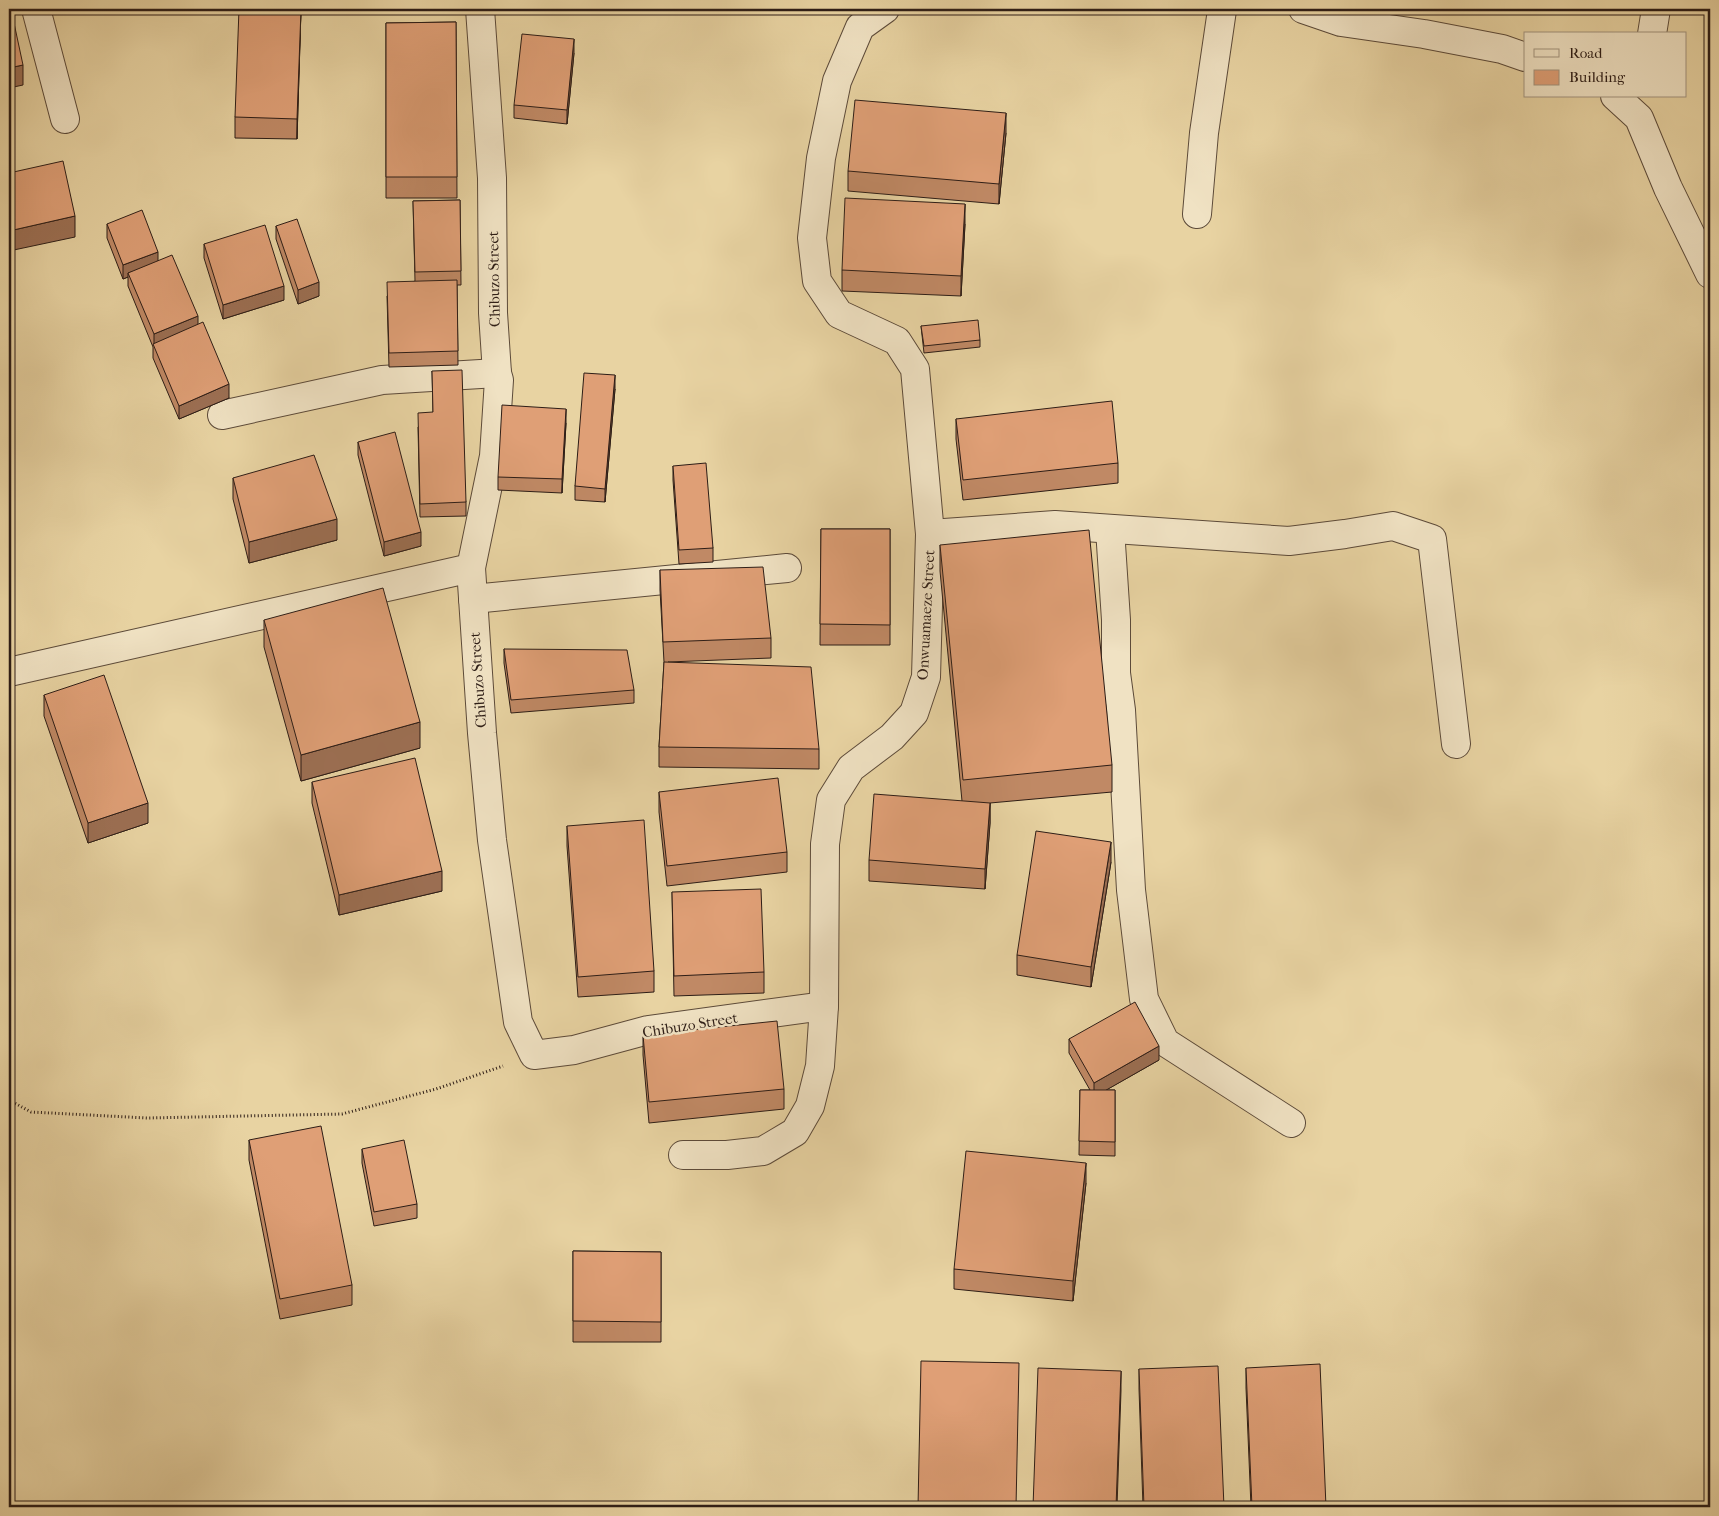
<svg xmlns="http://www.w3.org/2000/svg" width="1719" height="1516" viewBox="0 0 1719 1516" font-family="'IM FELL French Canon',serif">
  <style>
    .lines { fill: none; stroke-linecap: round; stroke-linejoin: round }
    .street-casing { stroke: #5c4a39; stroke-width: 30 }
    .path { stroke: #2d1d16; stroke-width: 3; stroke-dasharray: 1 2.5; stroke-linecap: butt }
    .street { stroke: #f0e2c3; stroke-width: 28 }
    .wall { fill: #c08965; stroke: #2d1d16 }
    .shaded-wall { fill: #9c6f53; stroke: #2d1d16 }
    .building { fill: #df9f76; stroke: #2d1d16 }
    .labels { text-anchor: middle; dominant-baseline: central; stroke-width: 5; stroke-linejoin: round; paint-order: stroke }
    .street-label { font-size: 15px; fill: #2d1d16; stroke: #f0e2c3 }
  </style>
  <rect width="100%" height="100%" fill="#e8d3a2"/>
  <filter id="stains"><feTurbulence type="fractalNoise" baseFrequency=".004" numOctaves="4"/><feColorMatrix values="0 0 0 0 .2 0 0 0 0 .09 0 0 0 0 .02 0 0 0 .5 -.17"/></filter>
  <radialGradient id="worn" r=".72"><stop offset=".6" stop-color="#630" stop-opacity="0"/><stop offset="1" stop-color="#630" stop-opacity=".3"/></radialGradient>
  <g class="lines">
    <!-- street casing -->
    <g class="street-casing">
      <g id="street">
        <polyline points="36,9 65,119"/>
        <polyline points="480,9 492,178 493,313 497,373 499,380 494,456 471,568 482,733 492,840 518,1022 534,1055 574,1050 648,1030 824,1006"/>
        <polyline points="1303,9 1341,22 1424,34 1502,49 1525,57"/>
        <polyline points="1652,34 1656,9"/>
        <polyline points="1615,96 1639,118 1668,188 1710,274"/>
        <polyline points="1197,214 1204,133 1222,10"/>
        <polyline points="222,415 382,380 497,373"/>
        <polyline points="1110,529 1116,620 1116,673 1121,710 1131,890 1144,999 1165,1042 1291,1123"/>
        <polyline points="930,534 1055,525 1289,541 1345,534 1393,526 1432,539 1456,744"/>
        <polyline points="473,599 787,568"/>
        <polyline points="9,672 471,568"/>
        <polyline points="683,1155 727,1155 763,1151 795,1132 810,1106 820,1066 824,1006 825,844 831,800 851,768 892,737 914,713 926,677 930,534 915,369 897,341 839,314 817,281 812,238 821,158 837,81 860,27 885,9"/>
      </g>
    </g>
    <!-- path -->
    <polyline class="path" points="9,1100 31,1112 147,1118 342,1114 436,1089 503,1066"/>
    <!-- street -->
    <use href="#street" class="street"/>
  </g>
  <!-- wall -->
  <g class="wall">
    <polygon points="301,9 297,139 235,138 235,117"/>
    <polygon points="456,22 457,198 386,198 386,23"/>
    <polygon points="574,53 567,124 514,118 514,105"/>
    <polygon points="1006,133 999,204 848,191 848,171"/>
    <polygon points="460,200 461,285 457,285 458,365 389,367 387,296 415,281 413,201"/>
    <polygon points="107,224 158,260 198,325 229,398 179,419 153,358 153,347 128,286 128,277 123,279 107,238"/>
    <polygon points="965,224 961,296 842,291 842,270"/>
    <polygon points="276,226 319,296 298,304 276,239"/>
    <polygon points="204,244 284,300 223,319 204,258"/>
    <polygon points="921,326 980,340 980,347 924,353"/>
    <polygon points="432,371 466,502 466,516 420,517 418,427 433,412"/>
    <polygon points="615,389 605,502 575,500 575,486"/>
    <polygon points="956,419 1118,463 1118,483 963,500 956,439"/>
    <polygon points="566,423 562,493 498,490 498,477"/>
    <polygon points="358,442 421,546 384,556 358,455"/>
    <polygon points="673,466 713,548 713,562 679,564 673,480"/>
    <polygon points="233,478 337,540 249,563 233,499"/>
    <polygon points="821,529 890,529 890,645 820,645"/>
    <polygon points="940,545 1112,765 1112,792 990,803 990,823 985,889 869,881 869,860 962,801 940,571"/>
    <polygon points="660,570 771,638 771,658 668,662 819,749 819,769 659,767 659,747 664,662 660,590"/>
    <polygon points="264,620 420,748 301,781 264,647"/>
    <polygon points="504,649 634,690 634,703 511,713 504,663"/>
    <polygon points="44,695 148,823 88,843 44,716"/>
    <polygon points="312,782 442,891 339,915 312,803"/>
    <polygon points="659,792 787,852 787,872 667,886 659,812"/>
    <polygon points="567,826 654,971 654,992 578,997 567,846"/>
    <polygon points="1111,862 1091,987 1017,975 1017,955"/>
    <polygon points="672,892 764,972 764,993 674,996"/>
    <polygon points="643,1035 784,1089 784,1109 649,1123 643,1055"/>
    <polygon points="1069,1039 1159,1060 1106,1090 1115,1090 1115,1156 1079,1155 1080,1090 1090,1090 1069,1053"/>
    <polygon points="249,1140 352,1285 352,1305 280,1319 249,1160"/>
    <polygon points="362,1149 417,1204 417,1218 374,1226 362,1163"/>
    <polygon points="1086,1183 1073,1301 954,1289 954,1269"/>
    <polygon points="573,1251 661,1252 661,1342 573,1342"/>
    <polygon points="1246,1368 1326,1507 1251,1507 1246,1388"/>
    <polygon points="1139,1369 1224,1507 1143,1507 1139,1389"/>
  </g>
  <!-- shaded-wall -->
  <g class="shaded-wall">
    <polygon points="301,9 297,139 297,119"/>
    <polygon points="574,39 574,53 567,124 567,110"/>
    <polygon points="23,65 23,85 9,88 9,68"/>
    <polygon points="1006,113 1006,133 999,204 999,184"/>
    <polygon points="965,204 965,224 961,296 961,276"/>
    <polygon points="75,216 75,237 9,251 9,231"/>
    <polygon points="158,252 158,265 128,273 128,277 123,279 123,265"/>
    <polygon points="319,282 319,296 298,304 298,290"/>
    <polygon points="284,286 284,300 223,319 223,305"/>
    <polygon points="198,316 198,330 154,345 154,334"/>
    <polygon points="615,375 615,389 605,502 605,489"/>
    <polygon points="229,384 229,398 179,419 179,406"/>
    <polygon points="566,409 566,423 562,493 562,479"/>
    <polygon points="337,519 337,540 249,563 249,542"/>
    <polygon points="421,532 421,546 384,556 384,542"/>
    <polygon points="420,722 420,748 301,781 301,755"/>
    <polygon points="148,803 148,823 88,843 88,823"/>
    <polygon points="990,803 990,823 985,889 985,869"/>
    <polygon points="1111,842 1111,862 1091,987 1091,967"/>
    <polygon points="442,871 442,891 339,915 339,895"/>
    <polygon points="1159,1046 1159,1060 1094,1097 1094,1083"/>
    <polygon points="1086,1163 1086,1183 1073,1301 1073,1281"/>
    <polygon points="1121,1371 1121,1391 1117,1507 1116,1507"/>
  </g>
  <!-- building -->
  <g class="building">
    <polygon points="9,9 11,9 23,65 9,68"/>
    <polygon points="239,9 301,9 297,119 235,117"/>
    <polygon points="456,22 457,177 386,177 386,23"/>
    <polygon points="522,34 574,39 567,110 514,105"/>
    <polygon points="855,100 1006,113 999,184 848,171"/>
    <polygon points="63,161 75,216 9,231 9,173"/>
    <polygon points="845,198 965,204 961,276 842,270"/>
    <polygon points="460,200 461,271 415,272 413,201"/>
    <polygon points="142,210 158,252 123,265 107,224"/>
    <polygon points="297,219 319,282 298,290 276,226"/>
    <polygon points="265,225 284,286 223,305 204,244"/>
    <polygon points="172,255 198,316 154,334 128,273"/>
    <polygon points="457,280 458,351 389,353 387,282"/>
    <polygon points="978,320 980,340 924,346 921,326"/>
    <polygon points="203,322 229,384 179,406 153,344"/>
    <polygon points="462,370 466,502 420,504 418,413 433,412 432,371"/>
    <polygon points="584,373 615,375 605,489 575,486"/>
    <polygon points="1112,401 1118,463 963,480 956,419"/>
    <polygon points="502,405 566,409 562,479 498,477"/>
    <polygon points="395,432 421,532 384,542 358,442"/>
    <polygon points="314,455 337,519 249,542 233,478"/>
    <polygon points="706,463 713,548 679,550 673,466"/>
    <polygon points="821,529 890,529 890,625 820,624"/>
    <polygon points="1089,530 1112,765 963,780 940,545"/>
    <polygon points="763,567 771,638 663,642 660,570"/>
    <polygon points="383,588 420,722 301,755 264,620"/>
    <polygon points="504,649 627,650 634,690 511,700"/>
    <polygon points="664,662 811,667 819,749 659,747"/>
    <polygon points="104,675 148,803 88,823 44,695"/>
    <polygon points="415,758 442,871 339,895 312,782"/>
    <polygon points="778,778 787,852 667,866 659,792"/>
    <polygon points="874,794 990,803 985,869 869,860"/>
    <polygon points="644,820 654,971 578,977 567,826"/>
    <polygon points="1036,831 1111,842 1091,967 1017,955"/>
    <polygon points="761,889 764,972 674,976 672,892"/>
    <polygon points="1135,1002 1159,1046 1094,1083 1069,1039"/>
    <polygon points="777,1021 784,1089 649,1102 643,1035"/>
    <polygon points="1080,1090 1115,1090 1115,1142 1079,1141"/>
    <polygon points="321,1126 352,1285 280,1299 249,1140"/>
    <polygon points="404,1140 417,1204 374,1212 362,1149"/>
    <polygon points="966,1151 1086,1163 1073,1281 954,1269"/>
    <polygon points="573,1251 661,1252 661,1322 573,1321"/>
    <polygon points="921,1361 1019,1363 1016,1507 918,1507"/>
    <polygon points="1320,1364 1326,1507 1252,1507 1246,1368"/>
    <polygon points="1218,1366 1224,1507 1144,1507 1139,1369"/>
    <polygon points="1038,1368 1121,1371 1116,1507 1033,1507"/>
  </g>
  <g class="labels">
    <!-- street labels -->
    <g class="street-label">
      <text transform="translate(494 279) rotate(-91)">Chibuzo Street</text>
      <text transform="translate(926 615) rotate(-87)">Onwuamaeze Street</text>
      <text transform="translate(478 680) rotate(-94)">Chibuzo Street</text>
      <text transform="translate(690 1025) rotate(-9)">Chibuzo Street</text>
    </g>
  </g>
  <!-- margin -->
  <rect width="1719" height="1516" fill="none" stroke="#e8d3a2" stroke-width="30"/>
  <rect x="10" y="10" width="1699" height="1496" fill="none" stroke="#2d1d16" stroke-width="2.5"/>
  <rect x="15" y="15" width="1689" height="1486" fill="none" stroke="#2d1d16"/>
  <!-- legend -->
  <rect x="1524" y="32" width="162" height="65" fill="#f0e2c3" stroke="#a2937e"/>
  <rect x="1534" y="49" width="25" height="8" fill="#f0e2c3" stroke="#a2937e"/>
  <text x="1569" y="58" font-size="15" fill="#2d1d16">Road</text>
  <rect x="1534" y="70" width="25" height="15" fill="#df9f76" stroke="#a2937e"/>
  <text x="1569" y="82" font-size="15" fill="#2d1d16">Building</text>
  <rect width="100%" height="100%" filter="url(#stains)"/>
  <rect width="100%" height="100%" fill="url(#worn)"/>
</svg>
